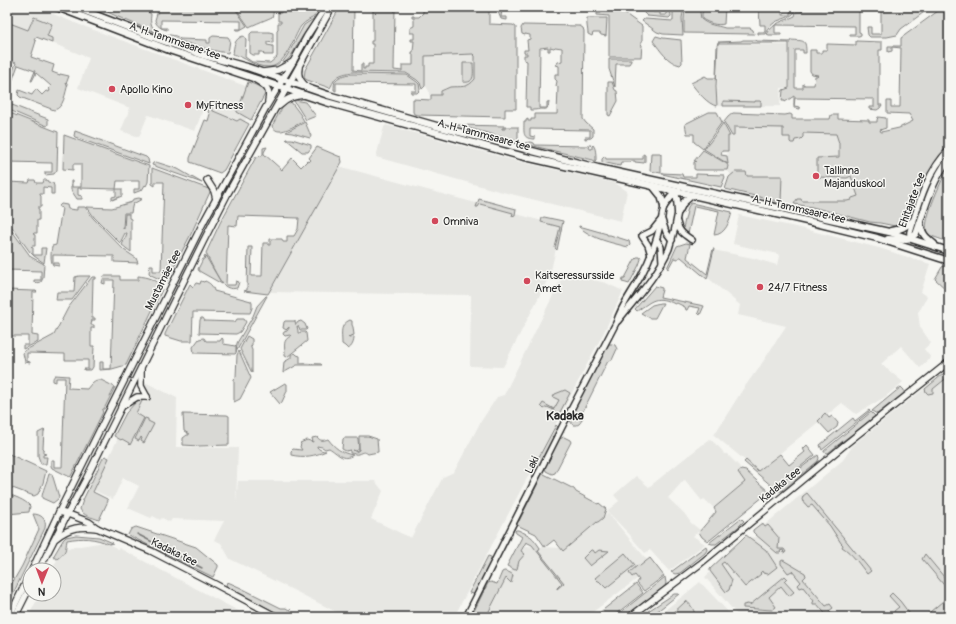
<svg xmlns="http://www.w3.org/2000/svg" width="956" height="624" viewBox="0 0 956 624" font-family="Pangolin,sans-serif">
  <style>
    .built { fill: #e7e7e3 }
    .green { fill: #d9d9d5; stroke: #828280 }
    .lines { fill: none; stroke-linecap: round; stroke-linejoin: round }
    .stream { stroke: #7a7a78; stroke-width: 1.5 }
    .tertiary-casing { stroke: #2b2b2b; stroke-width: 8 }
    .secondary-casing { stroke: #2b2b2b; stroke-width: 8 }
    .primary-casing { stroke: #2b2b2b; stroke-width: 9 }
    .tertiary { stroke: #f6f6f2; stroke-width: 5 }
    .secondary { stroke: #f6f6f2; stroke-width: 5.5 }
    .primary { stroke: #f6f6f2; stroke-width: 6 }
    .poi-dot { fill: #d1495b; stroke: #f6f6f2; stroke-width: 1.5 }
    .labels { text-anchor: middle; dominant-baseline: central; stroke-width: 3; stroke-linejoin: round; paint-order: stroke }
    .street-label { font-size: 11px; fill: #2b2b2b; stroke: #f6f6f2 }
    .poi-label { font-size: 11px; fill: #2b2b2b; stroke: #f6f6f2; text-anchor: start }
    .quarter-label { font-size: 13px; font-weight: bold; fill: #2b2b2b; stroke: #f6f6f2 }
  </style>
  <rect width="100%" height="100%" fill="#f6f6f2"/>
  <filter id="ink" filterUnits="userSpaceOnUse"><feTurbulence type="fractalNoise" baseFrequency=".025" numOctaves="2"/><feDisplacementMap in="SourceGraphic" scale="8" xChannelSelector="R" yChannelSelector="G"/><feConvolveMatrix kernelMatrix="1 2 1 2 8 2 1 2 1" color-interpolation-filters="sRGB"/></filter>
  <g filter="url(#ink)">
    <!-- built -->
    <g class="built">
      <polygon points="7,7 36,7 75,23 259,91 244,123 204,107 195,131 148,115 139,137 121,131 130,108 78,88 89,58 52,43 52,38 47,36 52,24 34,17 28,32 7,25"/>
      <polygon points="416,35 499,36 499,92 441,91 441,95 429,95 429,91 416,71"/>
      <polygon points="718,44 788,45 788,88 781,88 780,106 717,106"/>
      <polygon points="734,115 788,116 787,129 836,130 868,222 835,214 727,189 732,176 727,170 728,136 734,136"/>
      <polygon points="386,125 517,161 615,183 627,191 621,221 580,211 495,190 376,157 384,127"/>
      <polygon points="338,166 561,226 550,275 503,367 470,366 471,295 268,292"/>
      <polygon points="739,215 800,228 879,248 930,264 921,292 927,296 921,308 918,312 920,327 931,343 924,349 931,358 920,368 901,346 881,364 903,382 885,397 856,414 842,403 758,471 714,435 743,389 754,374 755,374 786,326 738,315 740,305 707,277 713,250 753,258 777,265 779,256 778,254 733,244"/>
      <polygon points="564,273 606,283 623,291 604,332 454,617 346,617 299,593 230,559 221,543 214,540 224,521 172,519 170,522 162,518 160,520 153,516 151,518 128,508 139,486 123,478 113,499 93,490 145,382 177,398 176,447 238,448 236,502 238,481 375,481 383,491 371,519 411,538 443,477 454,472 480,423 497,397 504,395"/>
      <polygon points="949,369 949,599 928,617 739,617 705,577 750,538 763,536 761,528 843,460 854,444"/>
      <polygon points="710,439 722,450 724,454 727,454 739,466 741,470 746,471 752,476 714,508 704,499 702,501 685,480 683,481 668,498 684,513 691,523 700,530 693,536 705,544 669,571 650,550 645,553 631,537 631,536 607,511 619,501 614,495 636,476 649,487 680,462"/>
      <polygon points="608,513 653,567 586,617 484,617 525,546 561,548"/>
      <polygon points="105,542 118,549 119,548 250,617 28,617 40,594 54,594 54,570 52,570 62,549"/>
      <polygon points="700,582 733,617 656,617 683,596"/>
    </g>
    <!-- green -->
    <g class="green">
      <path d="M101 7H108L110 10 146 11V7H150L151 9 148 10V12L151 14C151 17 150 20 151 23 155 40 174 31 180 39L207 40V43H210V38L213 36 228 37 230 40 228 53C205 50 184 42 163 35 142 27 122 19 103 10Z"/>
      <path d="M159 7H234L247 26 240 30H236V29H241V21L161 20V28H167V30C162 29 156 26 155 20Z"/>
      <path d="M235 7H273C273 10 274 14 272 17 270 18 253 25 249 27Z"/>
      <path d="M278 7H321C320 10 319 13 316 15 312 19 305 21 301 26 293 38 285 68 268 67 254 67 245 57 233 54 234 46 234 39 243 36L245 37 246 40 245 57 252 62 270 63 277 57V30L278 29V23H281V21H278V13H281V12H278Z"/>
      <path d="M340 7H354L353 70 361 71V64H363V69H365V67H368V64H373V44H371V41H373V7H395L394 70 402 71V65H413V54H412V52H413L414 41H411V39H414V33H410V28L414 26V18H412V16H414V17H419L423 13V8L488 9 489 11V24L513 25 516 27V109H505V117L418 115 414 114 413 112V99L431 100V95H441V91C444 90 447 88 450 87 461 86 467 89 475 79V56L473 54 425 56V86L422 89 420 83 417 80 406 73 353 72C347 73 339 74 335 79 333 82 332 85 330 88L307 80 304 78 305 70Z"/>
      <polygon points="496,7 563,7 563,10 502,9 501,17 507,17 507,20 501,19"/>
      <polygon points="601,7 616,7 642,26 642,42 641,42 641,44 642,45 641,57 609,57 609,16 597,15 597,13 601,13"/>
      <polygon points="665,7 670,7 671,16 669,18 647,16 644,13 644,8 653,8 653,12 660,12 660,15 666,15 666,7"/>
      <polygon points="679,7 684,7 682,18 683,35 663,34 657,32 642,21 644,19 645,19 673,21 673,12 675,10 679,10"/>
      <path d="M685 7H703L700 12 701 19C709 26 716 25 725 28H750L753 30 754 34 684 33V19Z"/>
      <path d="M705 7H725L724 24C716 26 709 23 702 19V13Z"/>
      <path d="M760 7H782V15H790V12H795C791 17 785 18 780 20 773 22 768 28 765 34H758V32H765V25H760L759 8Z"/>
      <path d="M802 7H859V32L861 33V35L859 36H850V34H855V26L775 25V33H781V35H769L767 34C775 21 783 22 795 16L796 12H802Z"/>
      <polygon points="881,7 931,7 901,29 897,35 887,37 870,37 868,35 867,27 871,27 871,34 881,34"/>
      <path d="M942 8H946L947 9 949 16V145C939 156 931 167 925 180 917 196 914 216 900 227L880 223 870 222 812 207 794 204 797 199H801L802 201H847L851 200 852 198 858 196 851 176 847 178 817 177V158L839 157V143L836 134 803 133V137L801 139 795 140 794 143H791L790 142V137H783V128L734 127V136H732L724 122 728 117 733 113 785 115 790 114 792 115V119H830L831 115H838V119L869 120V122H877V120L878 117 886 118V128L880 130 881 132 899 128 913 121 909 114 887 113V101H891V107H900L901 48 892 47V51L888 52V46H901V38Z"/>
      <path d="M318 16C313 22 308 27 304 34 295 46 293 59 279 67L287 56 304 25Z"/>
      <path d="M34 17 52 24 47 36 52 38V43L36 37 34 40 36 41 31 57 54 65 52 72 60 75V74L69 76 66 84H68C65 93 64 108 54 110L20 97 18 95 19 90 32 95 36 89 42 95 46 91 49 92 50 90 48 89 51 86 36 73 32 81H31L35 71 18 65 9 90V92H7V85L16 63 7 59V22L28 30Z"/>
      <path d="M587 18H607L606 36 601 35 600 33H593L592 36 588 34C588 29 586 23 587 18Z"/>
      <path d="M523 25 580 26 583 28 584 31 583 119 586 123 593 129V136L591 138 585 139V137H590V130L530 129V136L535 137V139C522 139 524 133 524 122H526V120L528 119V121H531V119H535V114H557L558 87 556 86 557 81 555 79V74H559V66L556 65 558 62 562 61V48L555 47 554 48 550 47V51H548V47L540 48 539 108H547V102H549C548 111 546 109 540 109 537 110 533 110 530 110V107H526L527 61 524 60V55H527V53H524V50H528L527 40 530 39V35L525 34V35L522 34 521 28Z"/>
      <polygon points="252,32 269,32 273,33 273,43 267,42 267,45 273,46 273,55 264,55 263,52 259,52 259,55 253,55 250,53 250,34"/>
      <path d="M656 36 663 38 681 40 682 63 680 65C667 62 661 51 653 41Z"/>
      <path d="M743 40H756L757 41 790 42 791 40C804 41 806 39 806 53H803V50H795V88H803V84H804V85H814L815 76H817L818 75 812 74 810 71V50H816V53H822V50H827V44L856 45V41L882 42V50H879V105H882L880 108 877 110 869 109V107H874V99L795 98 794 106 800 107V109L794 108V96L785 102V101H782L783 90 789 88V43H718L716 87 717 106C708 105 696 90 691 83L705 76 708 78H716L717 46 718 42 741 41Z"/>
      <polygon points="609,59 631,59 631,61 629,64 616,64 615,87 609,69"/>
      <path d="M463 63H473C473 72 476 84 463 82Z"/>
      <path d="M352 74 407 75 417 82 419 84 420 90 417 93H411V91H416V84L336 83V91L334 90C334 87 334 82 336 80 339 76 347 74 352 74Z"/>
      <path d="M248 82C255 85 262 86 265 94L251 120 237 112V108L241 102Z"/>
      <polygon points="608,82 612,82 615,90 617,91 618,101 610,116 608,115"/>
      <polygon points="295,100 305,102 316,116 306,120 294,101"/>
      <polygon points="723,101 755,102 755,101 760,101 761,102 761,106 723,106"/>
      <path d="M291 102 300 114 304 121C298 124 285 132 279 131 276 131 275 129 273 128L272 126C277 118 281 105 291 102Z"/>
      <polygon points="7,103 48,119 48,124 47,126 7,109"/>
      <polygon points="209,104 210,104 212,107 211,110 237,121 240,119 249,124 224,170 220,173 190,162 190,158 205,120 208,121 210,114 208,112 209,108"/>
      <polygon points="709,112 717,112 722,122 703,149 694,142 694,134 687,134 685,124"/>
      <polygon points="10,113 58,132 57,170 54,174 45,175 45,172 52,172 52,163 7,162 7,115"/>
      <polygon points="305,122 311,136 310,138 292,133 286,132"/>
      <polygon points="723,123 730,136 728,136 728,151 722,151 721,155 727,156 728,164 704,149 710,142"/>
      <polygon points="457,125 504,126 504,128 502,128 502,129 505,129 505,127 518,127 518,141 517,141"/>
      <polygon points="75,131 146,157 148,159 149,164 75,137 74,136"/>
      <polygon points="64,135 149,166 148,182 146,186 145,185 142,190 134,193 134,189 139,189 139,181 117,181 116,189 122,189 122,196 112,200 112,197 116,196 116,189 78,188 78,195 82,196 82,199 77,199 71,190 71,181 72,181 72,187 81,187 81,164 73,164 73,170 63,169"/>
      <polygon points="286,139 292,139 311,145 311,148 308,152 302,152"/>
      <path d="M530 142 534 143 535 145 587 146V145H591L589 147 590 149H592V146L593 145C596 148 596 155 596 160L595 161 593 160 525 144V143Z"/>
      <path d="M267 147 264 152V154L282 170 292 158 301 167 307 161 309 162 311 160 309 158 317 147 338 156 341 157 342 162 268 294 244 291 247 290 248 247H252L251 276H262L263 243H268V245H270V239H282L283 242H287V236H294L298 229 299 218 238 216 237 226 228 225 226 285H235L236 281 239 282 237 288C233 289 229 289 225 286 220 283 209 260 206 253L220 223 256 157 262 156 263 154V148Z"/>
      <polygon points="703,150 727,164 728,166 727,170 696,170 694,169 694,162 695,162 696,161 694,161"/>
      <polygon points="651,153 660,153 661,154 661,173 650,171"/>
      <polygon points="643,154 645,155 645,161 644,163 635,162 635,161 632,161 630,162 621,162 620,166 602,162 602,159 605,156 606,159 643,159"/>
      <polygon points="156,162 178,169 202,183 152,165 153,163"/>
      <polygon points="152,168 206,188 209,189 210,192 191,234 166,282 151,275 149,273 150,265 153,265 153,271 161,271 164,182 155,182 155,186 152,184"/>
      <polygon points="735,172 746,172 747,176 782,176 781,202 725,189 729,177"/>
      <path d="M946 172 949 174V242C944 240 932 237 928 234 920 225 941 182 946 172Z"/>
      <polygon points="662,173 682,174 683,177 696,177 696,174 724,175 725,177 721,187 662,174"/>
      <polygon points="30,180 35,180 36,183 43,183 44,180 47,180 48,182 53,183 54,186 54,194 51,194 51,188 43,187 43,194 40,194 40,195 41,196 41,207 38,207 38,209 39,209 39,220 37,220 37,233 34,233 33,234 35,235 35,246 32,246 31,247 33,248 33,255 41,255 41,248 46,248 44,263 34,256 30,252 7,220 7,182 29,183"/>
      <polygon points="139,198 142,199 133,204 132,207 131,213 124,213 123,228 124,229 125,214 129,214 129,218 131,219 131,252 122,245 126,236 127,233 125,233 120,243 94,217 87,207 112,208 132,202 133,199"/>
      <polygon points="479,199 516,209 515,215 512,216 513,213 480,204 478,207 476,207"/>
      <path d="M691 203 732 212C730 221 725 235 714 235L719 211 694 206 688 234 685 231 683 228 688 207Z"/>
      <path d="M61 204 67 205 68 209 77 210V207H85L93 218 124 250 136 258 138 263 114 262V256L53 255V263H59V266L53 265C50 260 51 252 52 246L56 245 62 208 59 207V206Z"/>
      <polygon points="544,217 563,221 557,250 555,248 560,227 541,222 542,218"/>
      <polygon points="7,224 31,257 44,264 43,278 41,282 37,283 34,282 34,280 41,280 41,271 7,270"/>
      <path d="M579 226 607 234V235H610L629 241 630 245 628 247C609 242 595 240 579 227Z"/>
      <polygon points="686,243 690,244 687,258 707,274 713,249 714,249 707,279 681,257 679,257 678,259 674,258 668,269 667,268 677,246"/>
      <polygon points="205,255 222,284 199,271 198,269 203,259 204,259 205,258 204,257"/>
      <polygon points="637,257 640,257 641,259 639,265 629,284 626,283 622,282 623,278 625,278 635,259"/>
      <polygon points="945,266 949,266 949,292 935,279 942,267"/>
      <polygon points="79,276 90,276 72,300 56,300 57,292 74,292 75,277"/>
      <path d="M104 276H120V280H138V276C147 277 160 279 162 290L126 365 112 369 100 370V362H103V369H111L114 280H105V284L102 283Z"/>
      <polygon points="92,277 96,277 96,279 93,279 92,318 95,318 95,320 92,320 91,325 94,325 94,328 91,328 91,346 94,346 93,367 91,370 84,370 84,369 88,369 88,360 65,360 65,354 27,353 27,361 30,362 30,363 25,362 23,353 24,351 54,335 68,308"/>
      <path d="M201 281 204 282 205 281C210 283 213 286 214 291L251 301 252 303V308L250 313 193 312 192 341H181L165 336V334L190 284 193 287 196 283 200 284Z"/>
      <path d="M655 286 662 288V290L660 297 704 306 700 315 698 313 700 308 689 306 687 310H686L685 307 677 303 675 304C656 295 653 300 637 311L635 309Z"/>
      <polygon points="7,290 33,291 36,291 37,292 33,292 32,335 38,336 38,342 23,349 23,345 28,345 28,336 7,336"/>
      <polygon points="266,296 267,296 236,352 237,343 253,316 257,306"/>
      <polygon points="660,303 663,303 655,318 650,318 641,313 652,305"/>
      <polygon points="201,318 203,318 205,321 235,322 237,319 244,319 246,322 240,332 236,334 199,333 200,320"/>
      <path d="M350 320 352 321V325L353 327 354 335 348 337 349 338 354 337C354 342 352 347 348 349L345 346 342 344C342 333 339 325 350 320Z"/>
      <path d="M285 321H295L296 325 298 322 301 321 305 324 307 329 306 330H300L299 327 297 326 298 331V333H300V332H305L306 333 307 341 287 357 285 356V354C285 346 282 340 291 336L290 335 285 336 283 334 284 332 287 331 289 328V327L286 330 283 328 284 322Z"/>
      <polygon points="247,336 252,339 252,345 251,346 251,348 252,350 252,373 240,349"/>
      <polygon points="204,338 206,341 220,341 222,338 223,339 223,344 230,345 235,346 236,345 236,353 235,354 194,353 193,347 199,339"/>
      <path d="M608 344H612L615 345 617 349 612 360 608 361 582 413 583 416C581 421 581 426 573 425L570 421V418Z"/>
      <polygon points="239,351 251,378 240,399 234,402 234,379 236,377 237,355"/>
      <polygon points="295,353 297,355 300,356 300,363 321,364 322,365 297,365 283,373 284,362 291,358 291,355"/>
      <polygon points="949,369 949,376 933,389 933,393 928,394 926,392 925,389"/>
      <path d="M55 375 69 376 68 388 87 389C91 384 94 379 101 380L115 387 104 409H103L102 411 103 412 71 476 70 477 52 468 51 466V460H54V467H62L65 378H56V382L53 381V378Z"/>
      <polygon points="285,383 287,384 287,391 281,404 280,404 270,392"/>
      <polygon points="901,387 904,390 904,393 877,414 872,411"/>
      <polygon points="565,390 570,393 558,416 552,413 554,410 547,407 544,409 541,406 543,403 554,409 559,400 553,397 555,394"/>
      <polygon points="143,399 136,413 144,418 130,445 129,444 129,443 122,439 121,440 114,436 126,413 136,402 134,400"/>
      <polygon points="869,410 870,411 822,450 820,445 853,418 855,421"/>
      <path d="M871 412 875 416C860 429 843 440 828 453L824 452V451Z"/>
      <polygon points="825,413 829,418 832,416 838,423 837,427 829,433 818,421 822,417 822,416"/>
      <polygon points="183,414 227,415 229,416 229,445 199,446 183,445 183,438 187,435 189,435 189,434 184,431"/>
      <polygon points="145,418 148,419 148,421 154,424 144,443 141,441 142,438 141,437 139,441 135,439"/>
      <polygon points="556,425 558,427 558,430 535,475 532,470"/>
      <polygon points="44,430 45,431 44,431 43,448 44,449 43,449 43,453 46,454 43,455 43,457 47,457 46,464 41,464 38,456 38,433"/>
      <path d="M359 436H368L377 439 378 451V452L368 454C364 451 363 452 358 454 356 455 353 453 350 453V451L351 450 346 451 342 449 343 439 344 438H358V439L359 449 356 451 353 450 356 452 359 450Z"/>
      <path d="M317 437C320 441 323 441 328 439 335 448 341 453 353 455 342 462 338 453 329 448L325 449 322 447 317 446V447C319 450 323 451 326 451 315 456 304 458 291 455V451L293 449 301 450H302L300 447 301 444 300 443 307 440 313 442 312 438Z"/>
      <polygon points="564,437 570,440 571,442 555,473 552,474 546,471 545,467 559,439"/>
      <polygon points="807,445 815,455 774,488 744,462 746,460 758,471 780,454 789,465 805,452 803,449"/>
      <polygon points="7,453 46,471 43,483 38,494 34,496 7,486"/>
      <polygon points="818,455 819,458 818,461 782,491 778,491 775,489 780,484"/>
      <path d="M105 456 109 458 93 492 107 499 108 501 99 520C92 517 83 516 80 509L83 500 103 458Z"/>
      <polygon points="741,470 746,471 769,492 710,540 707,541 702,537 699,532 716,512 714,508 745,482 738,472"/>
      <path d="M49 474H52L59 497 58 499 53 503 44 499 42 498C42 491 47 482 49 474Z"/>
      <polygon points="541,474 544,474 574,489 576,492 598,504 599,503 606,509 603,518 598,522 597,522 563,551 554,540 545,547 536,534 519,526 517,524 517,521 519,521 539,481 539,479"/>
      <path d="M807 493 871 571 867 574C860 565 852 553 842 547L843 545 841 543 830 526 812 505 808 507 802 500 803 496Z"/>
      <path d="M7 494C14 496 25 500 30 506L29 512 7 514Z"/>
      <path d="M33 514C41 514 47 519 45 528L7 606V592L22 566 39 529Z"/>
      <polygon points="741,518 744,521 737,528 716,544 712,544 709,543"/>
      <polygon points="762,523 765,527 768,525 779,538 778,549 784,549 786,552 784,553 783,550 780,551 781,553 777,553 755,534 753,532 753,530"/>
      <polygon points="136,527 196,547 218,565 218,567 213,577 128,535 131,529"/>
      <path d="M516 530H518C531 536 532 536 540 548L538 551 564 583 557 589V588L562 583 532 545 526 542 521 551 525 554 519 561 517 569 515 570 507 566 522 537 516 533 515 531Z"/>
      <path d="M76 535 99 537 113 543 109 544C95 538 83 537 67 540 65 551 67 551 57 559L53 557 63 540 66 537Z"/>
      <polygon points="746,535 766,550 777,567 768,574 763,573 762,571 760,573 761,574 745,587 724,562 721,564 732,580 729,590 726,592 710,571 710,569 741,540"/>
      <polygon points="706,546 707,550 705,553 680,573 675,574 671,572"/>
      <polygon points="591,550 593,550 595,553 599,550 609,551 590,566 583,558"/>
      <polygon points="625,553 635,565 606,588 599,581 598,581 595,578"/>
      <polygon points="925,554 949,583 949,591 922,559"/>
      <polygon points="488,556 491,557 492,559 474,594 469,593"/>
      <polygon points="650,558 664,576 644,591 637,583 639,580 635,575 632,577 629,573 638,565 640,566"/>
      <polygon points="783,560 805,573 806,576 803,579 826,606 830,604 833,608 829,611 834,617 828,617 817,604 813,604 813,602 814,601 803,587 800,588 798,585 801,582 792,571 788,573 781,564 781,561"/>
      <path d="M504 571C507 571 511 573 513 575L511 583 506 578 486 617H471L488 583 491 582 497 584 502 572Z"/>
      <polygon points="785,576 787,578 784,581 794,592 789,596 781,586 769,597 776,607 772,610 743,608 743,605 748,604 750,605"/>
      <polygon points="665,577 666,583 665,586 653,595 624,617 615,617"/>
      <polygon points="227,582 230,583 239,587 281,608 286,608 289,610 290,609 291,610 292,614 290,617 285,617 230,589 226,585"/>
      <polygon points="636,584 643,593 612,617 594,617"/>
      <polygon points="892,593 900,601 912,617 896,617 894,611 899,607 889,596"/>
      <polygon points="674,594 679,594 650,617 639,617"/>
      <polygon points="949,596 949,617 924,617"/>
      <path d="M686 601C692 605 694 611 696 617H670V616Z"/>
    </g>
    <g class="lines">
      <!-- stream -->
      <g class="stream">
        <polyline points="137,534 202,568"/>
        <polyline points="948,617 949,616"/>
      </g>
      <!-- tertiary casing -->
      <g class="tertiary-casing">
        <g id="tertiary">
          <polyline points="662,220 666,232 672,240"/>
          <path d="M677 222C679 232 683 234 692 240"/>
          <polyline points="657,240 661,247 662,262"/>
          <polyline points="651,255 648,245 642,236 652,231 660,221"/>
          <path d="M618 321C636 298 657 276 669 249 673 237 676 225 678 212"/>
          <path d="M466 617 563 425 616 323C621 305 634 290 642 274 654 252 660 230 664 206"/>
        </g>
      </g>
      <!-- secondary casing -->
      <g class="secondary-casing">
        <g id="secondary">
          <path d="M299 68C297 77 301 82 308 88"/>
          <polyline points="263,72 278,70 293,62"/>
          <path d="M256 80C266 86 271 89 268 101"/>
          <path d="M279 106C287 98 294 96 305 95"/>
          <polyline points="207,180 214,191 216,199"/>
          <path d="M910 238V232C919 203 927 172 949 150"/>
          <path d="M910 238 916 234C925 208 932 181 949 159"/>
          <polyline points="141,369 141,386 147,397"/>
          <polyline points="121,407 137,397 147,397"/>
          <polyline points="59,512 68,514 89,522 97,528 151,551 213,583 277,617"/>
          <path d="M56 538C70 527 80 526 97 528"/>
          <polyline points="32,570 59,512 109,411 204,221 266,107 293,62 307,36 326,7"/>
          <path d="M39 570C54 539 70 509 86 479L203 242 228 193 332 7"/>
          <polyline points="9,617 30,574"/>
          <polyline points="15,617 30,587"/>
          <polyline points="630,617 700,564 847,443 949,362"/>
        </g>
      </g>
      <!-- primary casing -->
      <g class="primary-casing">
        <g id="primary">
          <polyline points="57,7 172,51 326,102 521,156 820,224 877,238 949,261"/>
          <polyline points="75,7 158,39 203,55 247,67 328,95 440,127 598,168 889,232 949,251"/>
          <polyline points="653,186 661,196 664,206"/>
          <polyline points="673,191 677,199 678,212"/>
          <polyline points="664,206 671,197 679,192"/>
          <polyline points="679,211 683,203 692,195"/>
          <path d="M920 223C922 234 925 237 934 244"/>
          <path d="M891 231C900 230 906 226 913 221"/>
          <polyline points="888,239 904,240 910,238"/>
        </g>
      </g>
      <!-- tertiary -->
      <use href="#tertiary" class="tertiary"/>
      <!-- secondary -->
      <use href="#secondary" class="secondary"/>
      <!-- primary -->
      <use href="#primary" class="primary"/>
    </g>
  </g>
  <!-- markers -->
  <g class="poi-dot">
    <circle cx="112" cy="89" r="4"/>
    <circle cx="188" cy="105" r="4"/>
    <circle cx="816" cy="176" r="4"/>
    <circle cx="435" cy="221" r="4"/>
    <circle cx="527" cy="281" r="4"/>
    <circle cx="760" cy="287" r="4"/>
  </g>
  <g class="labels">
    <!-- street labels -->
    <g class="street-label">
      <text transform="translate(175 41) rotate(19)">A. H. Tammsaare tee</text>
      <text transform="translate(484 135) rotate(15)">A. H. Tammsaare tee</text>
      <text transform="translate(912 200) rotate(-70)">Ehitajate tee</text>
      <text transform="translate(799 209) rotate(13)">A. H. Tammsaare tee</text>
      <text transform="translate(163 280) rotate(-63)">Mustamäe tee</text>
      <text transform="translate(532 465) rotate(-64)">Laki</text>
      <text transform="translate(780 485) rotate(-39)">Kadaka tee</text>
      <text transform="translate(174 552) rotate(26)">Kadaka tee</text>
    </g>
    <!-- poi labels -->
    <g class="poi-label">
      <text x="120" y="89">Apollo Kino</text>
      <text x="196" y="105">MyFitness</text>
      <text x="824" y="170">Tallinna<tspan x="824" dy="13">Majanduskool</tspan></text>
      <text x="443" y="221">Omniva</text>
      <text x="535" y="275">Kaitseressursside<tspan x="535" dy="13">Amet</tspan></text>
      <text x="768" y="287">24/7 Fitness</text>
    </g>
    <!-- quarter labels -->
    <g class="quarter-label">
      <text x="565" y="416">Kadaka</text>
    </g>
  </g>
  <!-- margin -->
  <rect width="956" height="624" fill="none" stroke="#f6f6f2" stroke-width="24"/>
  <rect x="12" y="12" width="932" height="600" fill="none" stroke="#2b2b2b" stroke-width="1.5" filter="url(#ink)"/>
  <!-- north arrow -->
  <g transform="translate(42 582) rotate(181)"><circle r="19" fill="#f6f6f2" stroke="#a5a5a2"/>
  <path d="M0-3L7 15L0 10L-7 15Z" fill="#d1495b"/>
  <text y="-6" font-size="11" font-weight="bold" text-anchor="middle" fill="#2b2b2b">N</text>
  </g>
</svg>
